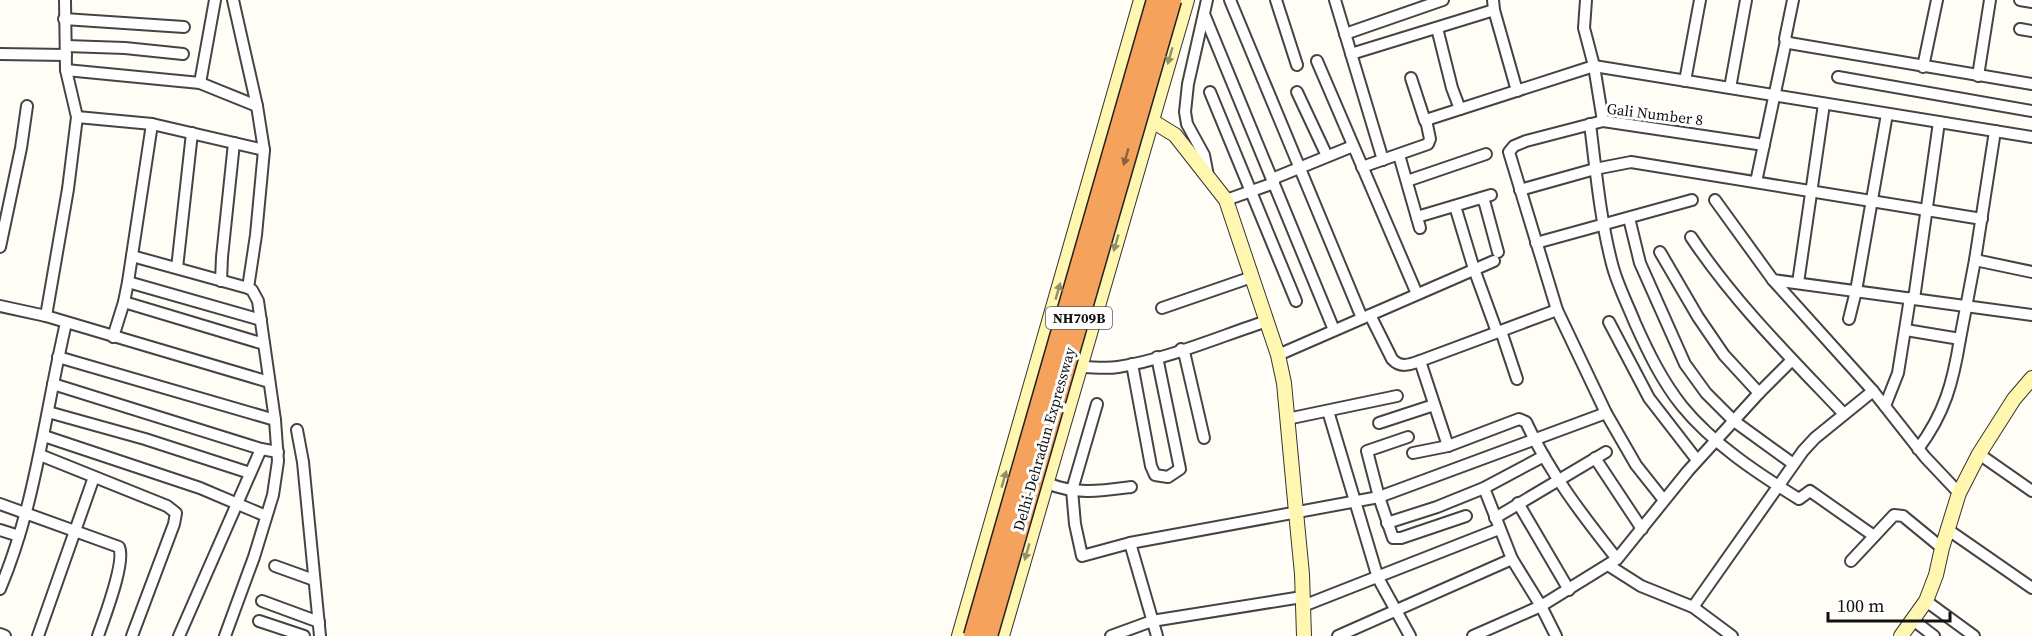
<svg xmlns="http://www.w3.org/2000/svg" width="2032" height="636" viewBox="0 0 2032 636" font-family="'Source Serif 4',serif">
  <style>
    .lines { fill: none; stroke-linecap: round; stroke-linejoin: round }
    .street-casing { stroke: #444; stroke-width: 14 }
    .secondary-casing { stroke: #333; stroke-width: 16 }
    .street { stroke: #fff; stroke-width: 10 }
    .secondary { stroke: #fff6b0; stroke-width: 14 }
    .highway-bridge-casing { stroke: #222; stroke-width: 21; stroke-linecap: butt }
    .highway-bridge { stroke: #f5a25d; stroke-width: 18 }
    .oneway { fill: #948f68 }
    .oneway2 { fill: #8e613b }
    .labels { text-anchor: middle; dominant-baseline: central; stroke-width: 6; stroke-linejoin: round; paint-order: stroke }
    .shield { fill: #fff; stroke: #585858; stroke-width: 1.5 }
    .shield-label { font-size: 14px; font-weight: bold; fill: #111 }
    .street-label { font-size: 15px; fill: #111; stroke: #fff }
  </style>
  <rect width="100%" height="100%" fill="#fffdf5"/>
  <g class="lines">
    <!-- street casing -->
    <g class="street-casing">
      <g id="street">
        <polyline points="233,0 257,106 264,150 256,235 248,288"/>
        <polyline points="1207,0 1188,84 1185,112 1187,124 1204,155 1208,176"/>
        <polyline points="1230,0 1362,318"/>
        <polyline points="1276,0 1297,65"/>
        <polyline points="1335,0 1383,160"/>
        <polyline points="1493,0 1494,10 1517,91"/>
        <polyline points="1586,0 1584,28 1594,66 1603,121"/>
        <polyline points="1793,0 1785,39 1789,43 2032,84"/>
        <polyline points="2020,0 2032,2"/>
        <polyline points="1204,14 1334,330"/>
        <polyline points="64,19 184,27"/>
        <polyline points="1437,28 1452,88 1460,109"/>
        <polyline points="2020,29 2032,31"/>
        <polyline points="1345,34 1443,0"/>
        <polyline points="66,46 125,48 183,54"/>
        <polyline points="0,54 66,55"/>
        <polyline points="1351,54 1494,10"/>
        <polyline points="1317,61 1417,294"/>
        <polyline points="1923,67 1937,0"/>
        <polyline points="66,70 200,83 257,106"/>
        <polyline points="1978,76 1990,0"/>
        <polyline points="1838,77 2032,111"/>
        <polyline points="1411,78 1425,121"/>
        <polyline points="1685,81 1700,0"/>
        <polyline points="200,83 215,0"/>
        <polyline points="1730,88 1746,0"/>
        <polyline points="1210,92 1296,301"/>
        <polyline points="1297,92 1327,156"/>
        <polyline points="77,117 152,124 264,150"/>
        <path d="M1590 124C1596 171 1600 218 1612 264 1617 284 1627 303 1635 323 1648 352 1662 381 1682 406 1713 444 1757 473 1799 499L1810 491 1874 536"/>
        <polyline points="1399,155 1420,228"/>
        <polyline points="1362,167 1428,144 1430,139 1426,120 1594,66 2032,137"/>
        <polyline points="1272,179 1353,146"/>
        <polyline points="1407,181 1486,154"/>
        <polyline points="1756,182 1786,41"/>
        <polyline points="1520,190 1595,169 1631,162 1982,219"/>
        <polyline points="1482,198 1485,204 1498,252"/>
        <polyline points="1226,200 1274,183"/>
        <polyline points="1455,206 1474,269 1497,332"/>
        <polyline points="1417,217 1491,195"/>
        <polyline points="1629,218 1640,263 1685,364 1706,393 1734,421 1792,463"/>
        <path d="M1691 237C1735 303 1790 357 1844 414"/>
        <polyline points="1536,243 1692,200"/>
        <polyline points="0,247 21,148 27,106"/>
        <polyline points="1660,252 1698,317 1724,355 1759,393"/>
        <polyline points="132,256 248,288 252,290 258,301 275,420 278,461 273,495 254,557 225,636"/>
        <polyline points="1975,260 2032,272"/>
        <polyline points="177,268 192,133"/>
        <polyline points="1773,280 2032,315"/>
        <polyline points="221,281 222,257 234,143"/>
        <polyline points="128,282 261,320"/>
        <polyline points="1798,283 1824,104"/>
        <polyline points="1914,299 1939,122"/>
        <polyline points="124,302 264,344"/>
        <polyline points="0,306 46,316 269,382"/>
        <polyline points="1162,308 1252,277"/>
        <path d="M1370 315 1392 359C1400 368 1409 365 1420 361L1557 310"/>
        <polyline points="46,316 68,189 77,117 66,70 65,0"/>
        <polyline points="1849,319 1856,291 1887,114"/>
        <polyline points="1609,322 1649,398 1697,460"/>
        <polyline points="1906,330 1960,339 1975,260 1995,131"/>
        <polyline points="1501,331 1517,379"/>
        <polyline points="113,337 124,302 128,282 152,124"/>
        <polyline points="1181,349 1185,356 1204,438"/>
        <polyline points="1278,355 1494,261"/>
        <polyline points="58,357 275,420"/>
        <polyline points="1420,361 1448,446"/>
        <polyline points="1132,364 1151,466 1155,475 1168,477 1180,469 1157,357"/>
        <path d="M1081 367C1093 367 1106 369 1118 367 1165 360 1221 336 1267 321"/>
        <polyline points="53,384 261,449 278,452"/>
        <polyline points="1873,391 1925,457 1959,493"/>
        <polyline points="1097,404 1072,490 1075,524 1082,556 1130,543 1379,497 1606,413"/>
        <polyline points="1885,406 1898,373 1910,298"/>
        <polyline points="1328,411 1378,578 1410,636"/>
        <polyline points="48,412 145,439 250,473"/>
        <polyline points="1287,419 1397,396"/>
        <polyline points="1379,423 1434,405"/>
        <polyline points="297,430 303,462 320,636"/>
        <polyline points="44,436 200,488 266,516"/>
        <polyline points="1408,437 1367,451 1379,497 1393,538 1401,538 1466,516"/>
        <path d="M1918 449C1945 413 1953 382 1960 339"/>
        <path d="M1413 453 1448 446 1519 419 1526 422C1549 472 1583 516 1617 559"/>
        <polyline points="1979,454 2032,491"/>
        <polyline points="40,455 167,506 176,513 174,524 132,636"/>
        <polyline points="1595,458 1642,529"/>
        <path d="M1047 483C1075 495 1101 491 1131 487"/>
        <polyline points="1484,488 1512,559 1541,606 1556,636"/>
        <polyline points="1663,499 1636,465 1606,413 1557,310 1509,152 1514,146 1526,141 1603,121 1764,145"/>
        <polyline points="1518,503 1569,590"/>
        <path d="M0 504 119 547C126 562 104 618 98 636"/>
        <polyline points="1495,518 1606,452"/>
        <polyline points="1387,523 1437,507 1484,488 1544,456"/>
        <polyline points="1947,529 2032,588"/>
        <polyline points="0,530 19,536"/>
        <polyline points="1130,543 1157,636"/>
        <polyline points="1851,561 1894,515 1903,516 1942,548"/>
        <polyline points="1608,565 1641,586 1693,607 1732,636"/>
        <polyline points="275,566 314,580"/>
        <path d="M0 589C36 504 45 412 66 323"/>
        <polyline points="262,601 319,622"/>
        <polyline points="1926,601 1974,636"/>
        <polyline points="1303,606 1499,529"/>
        <polyline points="1693,607 1803,451 1815,438 1873,391 1773,280 1715,200"/>
        <polyline points="1913,620 1934,636"/>
        <polyline points="259,621 304,636"/>
        <polyline points="0,634 5,636"/>
        <polyline points="38,636 94,477"/>
        <polyline points="179,636 261,449"/>
        <polyline points="1111,636 1152,621 1302,597"/>
        <polyline points="1338,636 1512,559"/>
        <polyline points="1473,636 1541,606 1617,559 1688,471 1759,393 1792,360"/>
      </g>
    </g>
    <!-- secondary casing -->
    <g class="secondary-casing">
      <g id="secondary">
        <polyline points="1144,116 1175,135 1226,200 1278,355 1284,383 1296,512 1302,574 1304,636"/>
        <polyline points="959,636 1141,0"/>
        <polyline points="1002,636 1187,0"/>
        <polyline points="1901,636 1926,601 1936,575 1942,548 1959,493 1979,454 2014,399 2032,378"/>
      </g>
    </g>
    <!-- street -->
    <use href="#street" class="street"/>
    <!-- secondary -->
    <use href="#secondary" class="secondary"/>
    <!-- highway-bridge casing -->
    <g class="highway-bridge-casing">
      <g id="highway-bridge">
        <polyline points="973,636 1156,0"/>
        <polyline points="988,636 1172,0"/>
      </g>
    </g>
    <!-- highway-bridge -->
    <use href="#highway-bridge" class="highway-bridge"/>
  </g>
  <!-- one-way arrows -->
  <defs><path id="oneway-solid" d="M-6-.8H1V-3.2L6.5 0L1 3.2V.8H-6Z" transform="scale(1.5)"/></defs>
  <g class="oneway">
    <use href="#oneway-solid" transform="translate(1170 56) rotate(106)"/>
    <use href="#oneway-solid" transform="translate(1116 243) rotate(106)"/>
    <use href="#oneway-solid" transform="translate(1058 291) rotate(-74)"/>
    <use href="#oneway-solid" transform="translate(1004 479) rotate(-74)"/>
    <use href="#oneway-solid" transform="translate(1027 552) rotate(106)"/>
  </g>
  <use class="oneway2" href="#oneway-solid" transform="translate(1126 157) rotate(106)"/>
  <g class="labels">
    <!-- shield labels -->
    <rect class="shield" x="1046" y="307" width="66" height="22" rx="4.5"/>
    <g class="shield-label">
      <text x="1079" y="318">NH709B</text>
    </g>
    <!-- street labels -->
    <g class="street-label">
      <text transform="translate(1655 114) rotate(7)">Gali Number 8</text>
      <text transform="translate(1044 439) rotate(-74)">Delhi-Dehradun Expressway</text>
    </g>
  </g>
  <!-- scale -->
  <path d="M1828 612v9h122v-9" fill="none" stroke="#111111" stroke-width="3"/>
  <text x="1837" y="612" font-size="18" fill="#111111" stroke="#ffffff" stroke-width="4.5" paint-order="stroke">100 m</text>
</svg>
